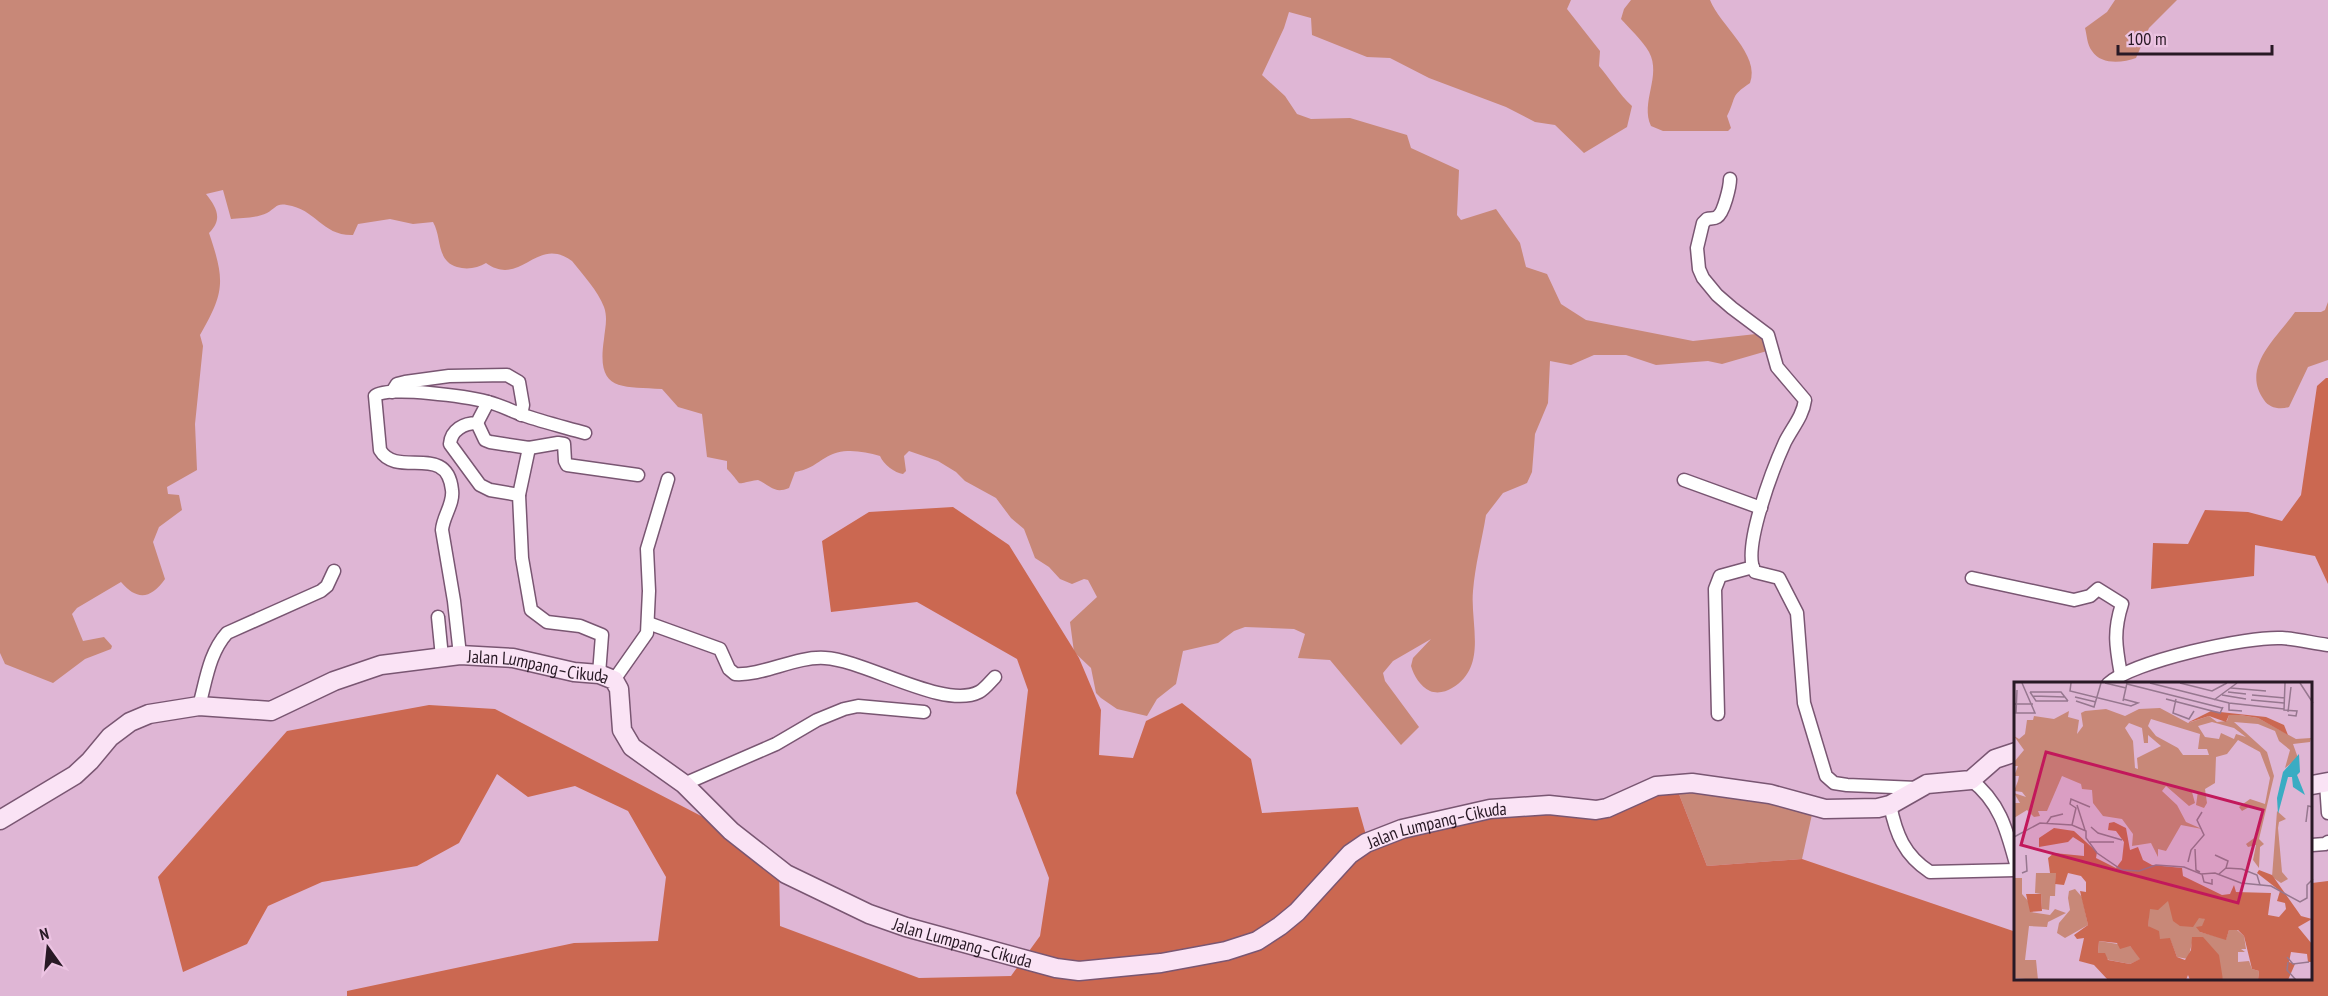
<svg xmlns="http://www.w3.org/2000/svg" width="2328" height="996" viewBox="0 0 2328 996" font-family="'PT Sans Narrow',sans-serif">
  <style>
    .green { fill: #c88878 }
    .forest { fill: #cb6851 }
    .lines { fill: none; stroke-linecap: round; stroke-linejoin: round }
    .street-casing { stroke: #795672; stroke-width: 15 }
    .secondary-casing { stroke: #795672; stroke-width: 21 }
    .street { stroke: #fff; stroke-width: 12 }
    .secondary { stroke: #fae3f5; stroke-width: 18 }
    .labels { text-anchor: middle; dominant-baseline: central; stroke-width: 6; stroke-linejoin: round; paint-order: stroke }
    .street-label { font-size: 18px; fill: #281925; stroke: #ecc3e2 }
    .inset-road { fill: none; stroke: #96778f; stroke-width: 1.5 }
    .view { fill: #c2185b; fill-opacity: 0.15; stroke: #c2185b; stroke-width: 3 }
    .inset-edge { fill: none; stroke: #281925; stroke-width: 3 }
  </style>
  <rect width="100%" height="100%" fill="#dfb6d5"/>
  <!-- green -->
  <g class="green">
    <path d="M0 0H1571L1567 9 1600 51 1599 66C1611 80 1619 94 1632 106L1627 127 1584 153 1555 125 1535 122 1506 107 1429 78 1390 58 1367 57 1312 35 1311 18 1289 12 1284 28 1262 75 1285 96 1297 114 1311 119 1350 118 1407 135 1411 148 1459 170 1457 215 1461 220 1496 209 1520 243 1526 267 1547 274 1561 304 1586 320 1693 341 1756 334 1765 336 1767 351 1722 364 1708 361 1656 365 1626 355H1594L1571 365 1550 361 1548 403 1535 434 1532 472 1527 483 1503 493 1486 515C1482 540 1475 565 1473 591 1470 624 1488 667 1452 688 1446 692 1437 694 1430 691 1420 686 1414 676 1411 666L1413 658 1431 639 1393 661 1383 673 1385 681 1419 727 1401 745 1330 660 1298 658 1305 634 1294 629 1245 627 1234 631 1218 643 1183 651 1176 684 1157 699 1147 716 1117 709 1101 698 1096 693 1091 668 1074 652 1070 622 1097 597 1088 580 1084 579 1072 584 1060 579 1049 567 1035 558 1024 529 1011 518 996 498 965 481 956 472 938 461 909 451 904 456 906 471 903 474C895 473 883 464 880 456 862 451 842 447 825 458 813 465 811 469 795 472L789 488C774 494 771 486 758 480 731 484 746 488 727 469V461L707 457 702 414 678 407 662 389C620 386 596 392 604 339 605 328 608 318 604 307 598 291 583 275 572 261 536 235 521 288 486 263 478 268 467 270 457 267 436 261 442 237 433 222L413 224 390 219 358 224 353 235C322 236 316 209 287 205 276 203 276 208 267 213 257 218 242 218 231 219L223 190 206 194C217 208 223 219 209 233 225 280 225 292 200 335L203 346 195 424 197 470 167 487 168 494 179 495 182 510 159 527 153 542 165 579C151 599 137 601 121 582L77 608 72 614 83 641 104 637 112 646 111 649 85 659 53 683 5 664 0 653Z"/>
    <path d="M1631 0H1710C1719 24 1761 55 1750 83 1729 97 1737 97 1727 116L1731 128 1728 131H1663L1651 126C1640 102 1662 76 1649 52 1642 40 1630 29 1621 19L1624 9Z"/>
    <path d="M2115 0H2177L2149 28 2136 58C2122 63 2101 65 2092 51 2087 45 2087 35 2085 28L2107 12Z"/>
    <path d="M2328 302V360L2308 367 2289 407C2280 410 2269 408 2264 400 2240 367 2278 337 2295 312H2321L2325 310Z"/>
    <polygon points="1677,789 1765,797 1813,810 1802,859 1707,866"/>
  </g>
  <!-- forest -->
  <g class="forest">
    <polygon points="2326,378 2328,378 2328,584 2315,556 2255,545 2254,576 2151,589 2153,543 2188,544 2205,510 2248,512 2282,521 2301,495 2317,386"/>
    <polygon points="953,507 1009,545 1079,658 1101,710 1099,755 1133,758 1146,721 1182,703 1251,759 1262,813 1358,807 1368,842 1431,823 1557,807 1677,789 1707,866 1802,859 2016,932 2016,980 2312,980 2312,883 2328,881 2328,996 347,996 347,991 574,943 658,941 666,877 628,811 575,786 528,797 497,774 459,843 417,866 322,882 268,906 247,944 183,972 158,877 287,731 429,705 495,709 705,818 779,863 780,926 919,978 1011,976 1040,936 1049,878 1016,793 1028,690 1017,659 917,602 831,612 822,541 869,512"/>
  </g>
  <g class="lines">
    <!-- street casing -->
    <g class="street-casing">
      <g id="street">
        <path d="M1730 179C1730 186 1724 213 1717 217 1714 219 1710 218 1707 219L1703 223 1697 248 1699 269 1703 278 1717 295 1732 308 1768 335 1777 367 1805 400C1803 416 1792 428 1785 442 1774 466 1741 550 1755 572L1779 578 1797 613 1804 703 1826 776 1834 783 1847 785 1917 788"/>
        <polyline points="392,392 397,384 405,382 449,376 507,375 519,382 523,405 521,415"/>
        <path d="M488 402 477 423C464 423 451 430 450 444L480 485 490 490 519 495 522 558 531 610 547 622 580 626 602 635 599 674"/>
        <polyline points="477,423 485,440 490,442 529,448 558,443 564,444 565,461 567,465 638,475"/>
        <polyline points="1684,480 1761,508"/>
        <polyline points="519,495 529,448"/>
        <path d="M1972 578 2074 600 2090 596 2098 589 2122 604C2113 632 2116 647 2121 675"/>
        <polyline points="438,617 442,657"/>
        <path d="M648 623 720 649 729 669 735 674C763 676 795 656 825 658 865 660 944 710 979 692 985 689 990 682 995 677"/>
        <path d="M460 655 454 601 442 530C443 516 454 504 452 490 447 442 397 479 380 450L375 396C388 385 469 397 488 402 501 405 511 411 523 415 543 422 564 427 585 433"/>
        <polyline points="614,680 647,633 649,591 647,549 668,479"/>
        <path d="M2108 684C2133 661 2248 636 2282 638 2297 639 2313 643 2328 645"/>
        <path d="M199 706C206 681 209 653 227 633L321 591 327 586 334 571"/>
        <polyline points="1718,714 1715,589 1720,576 1753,567"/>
        <path d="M1971 780C2000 802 2007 831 2016 864"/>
        <polyline points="2326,783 2328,813"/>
        <polyline points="684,784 776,744 817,720 844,709 858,706 924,712"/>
        <path d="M1890 805C1896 834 1904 855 1930 872L2016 870"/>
        <polyline points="2312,845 2325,844 2328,842"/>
      </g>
    </g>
    <!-- secondary casing -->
    <g class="secondary-casing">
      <g id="secondary">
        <polyline points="2312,785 2328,782"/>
        <path id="s1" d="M0 820 75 775 90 761 110 737 130 722 149 714 199 706 271 711 334 681 381 665 460 655 513 658 574 672 599 674 614 680 619 689 622 730 632 747 684 784 731 831 786 874 869 914 906 927 1056 968 1079 971 1161 963 1226 951 1257 941 1280 926 1297 912 1350 854 1366 843 1402 829 1490 809 1549 805 1596 810 1607 808 1656 786 1692 783 1770 794 1825 809 1878 808 1890 805 1927 784 1971 780 1995 759 2016 752"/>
      </g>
    </g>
    <!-- street -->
    <use href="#street" class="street"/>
    <!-- secondary -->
    <use href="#secondary" class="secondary"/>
  </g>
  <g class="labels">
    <!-- street labels -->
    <g class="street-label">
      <text stroke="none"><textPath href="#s1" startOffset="586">Jalan Lumpang–Cikuda</textPath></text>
      <text stroke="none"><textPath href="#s1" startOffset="1647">Jalan Lumpang–Cikuda</textPath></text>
      <text stroke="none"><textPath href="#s1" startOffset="1125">Jalan Lumpang–Cikuda</textPath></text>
    </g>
  </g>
  <!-- overview -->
  <g transform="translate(2014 682)">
    <rect width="298" height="298" fill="#dfb6d5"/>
    <path d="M146 26 174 41 195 34 203 40 213 39 215 33H226L244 36 282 57 297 56 296 60 279 62 284 76 271 86 276 68 265 59 261 49 244 42 220 40 253 70 260 94 245 157 250 162 246 165 245 186 239 178 242 163 234 165 232 162 243 154 250 128 235 125 228 129 225 125 236 117 251 122 256 96 246 70 224 58 213 72 202 75 201 101 191 107 193 121 190 126 182 123 184 109 178 110 181 121 175 124 152 104 148 109 163 123 172 140 188 147 167 143 152 169 144 167V175L137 161 118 164 119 152 108 137 89 134 79 121 78 108 68 107 67 102 48 94 33 129H24L26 134 20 135 13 128 0 136V121H6L0 111 12 115 8 110 0 109 4 99 5 94H0L4 84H0V80L10 68 0 54 5 57 11 52 13 38H19L20 34 40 37 55 29 54 35 65 38 63 52 69 44 67 31 71 29 92 27 111 34 125 27ZM137 37 186 52 184 67H193L195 73H169L164 66 142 54 134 44ZM198 40 220 46 232 55 222 52 220 57 207 51 205 57 191 55 184 44ZM115 41 128 46 130 61H134V53L147 64 123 76 124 87 121 86 119 59 111 46ZM263 129 272 137 265 140 264 146 268 190 274 197 267 201 258 195ZM22 191H42L41 214H36L35 228 28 227 27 212 21 211ZM0 196H8V212L15 220 17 230 36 233 41 227 52 231 34 240 33 245 15 244 11 278H22L24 298 0 296ZM61 207 68 215 74 243 51 256 43 251 45 241 56 228 54 216 55 209ZM154 218 159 226 192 237 186 250 212 257 215 248H223L230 254 232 267H227L231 270H224V280L235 279 238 287 245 289 244 298H209L204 284 178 261 174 277 163 275 156 257H146L134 244 135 226ZM85 259 116 264 127 277 116 282 95 278 84 271Z" fill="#c88878" fill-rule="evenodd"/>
    <path d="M197 29 252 35 270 43 274 53 244 36 226 33H215L212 40 195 34 173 41ZM100 140 112 146 116 168 124 165 129 178 138 183 168 186 169 194 208 213 216 212 220 203 222 210 257 211 254 233 265 235 272 227 271 221 263 219 266 209 243 191 245 188 258 193 287 234 298 237 284 245 298 262 297 280H294L293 272 277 270 275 280 281 282 274 298H244L245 289 238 287 230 254 224 248H215L212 258 186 250 182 245 188 244 191 237 185 236 179 245 166 244 159 239 154 219 144 228 136 227 134 244 145 249 146 257 156 256 163 275 171 278 177 268 178 255H189L205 273 209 298H176L174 293 172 298H94L80 283 65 279 70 256 63 257 60 253 74 243 66 209 72 210V200L67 194 54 191 50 203 41 202 42 191H36L34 176 40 171 70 174V162L59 155 54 160 25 165V156L40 146 60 149 83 170 82 176 102 186 108 178 110 160 102 149 94 148 95 141ZM85 259 103 261 106 267 116 264 126 277 116 282 94 278 91 271H84ZM12 212H27L28 229 16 230Z" fill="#cb6851" fill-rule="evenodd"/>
    <path d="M285 72 286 90 283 93 291 113 279 105 278 95H274L264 132 263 116 269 90Z" fill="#3aacc3"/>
    <path class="inset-road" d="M57 1 56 9 117 24 124 21 109 17M91 1 112 6M136 1 215 21 270 27M166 1 198 9 213 1M271 1 270 28 283 29 282 34 274 33M286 1 299 21M113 2 208 26M217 6 252 9M3 8 2 31H21L8 1M16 10H47L54 19M16 10 22 19H54M214 10 232 12M208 13 232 17M238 13 271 16M19 14 51 15M61 15 82 20M152 17 206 31 209 25M162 17 159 31 175 37 180 29M200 18 223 1M237 18 270 21M62 19 80 25 87 1M109 19 113 1M215 21V28L228 29M0 22H19M274 30 277 5M63 123 71 148M292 140 294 124 299 125M33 141 37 135 49 132M58 143 62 126 56 122 57 117 76 125M77 145 84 151 108 158M0 155 26 141 58 143 72 149V156L83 171 108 188 125 189 142 183 170 185 187 192 201 191 227 201 257 204 286 220 293 216V203L299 197M76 160H100M181 167 182 188 186 190M201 173 214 179 212 186M174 180 177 168 190 153 183 138 188 130M8 191 13 189 12 173M188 192 190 200 198 202V197M205 192 212 186 228 187 243 193 246 203M273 275 279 282 295 280M274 280 273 288 282 298"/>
    <path class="view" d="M32 70 249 128 224 221 7 163Z"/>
    <rect width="298" height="298" class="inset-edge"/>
  </g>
  <!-- north arrow -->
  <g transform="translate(48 948) rotate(345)" stroke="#ecc3e2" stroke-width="4.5" paint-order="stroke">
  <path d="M0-4.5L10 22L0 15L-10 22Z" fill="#281925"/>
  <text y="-9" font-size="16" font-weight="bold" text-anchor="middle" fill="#281925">N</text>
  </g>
  <!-- scale -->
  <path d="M2118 45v9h154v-9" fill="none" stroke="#281925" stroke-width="3"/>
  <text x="2127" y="45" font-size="18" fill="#281925" stroke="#ecc3e2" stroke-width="4.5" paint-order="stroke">100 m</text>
</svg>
